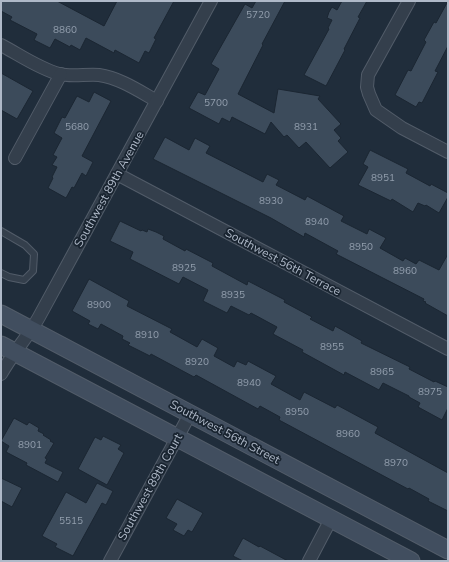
<svg xmlns="http://www.w3.org/2000/svg" width="449" height="562" viewBox="0 0 449 562" font-family="'Nunito Sans',sans-serif">
  <style>
    .building { fill: #3c4b5b; stroke: #1b2632 }
    .lines { fill: none; stroke-linecap: round; stroke-linejoin: round }
    .lane-casing { stroke: #525c69; stroke-width: 8 }
    .street-casing { stroke: #525c69; stroke-width: 14 }
    .secondary-casing { stroke: #525c69; stroke-width: 19 }
    .lane { stroke: #343f4c; stroke-width: 6 }
    .street { stroke: #343f4c; stroke-width: 12 }
    .secondary { stroke: #414e5f; stroke-width: 17 }
    .labels { text-anchor: middle; dominant-baseline: central; stroke-width: 3.5; stroke-linejoin: round; paint-order: stroke }
    .number-label { font-size: 10px; fill: #929ead }
    .street-label { font-size: 12px; fill: #afb9c8; stroke: #192430 }
  </style>
  <rect width="100%" height="100%" fill="#202d3b"/>
  <!-- building -->
  <g class="building">
    <polygon points="1,1 57,1 104,26 117,1 174,1 154,38 156,39 149,53 145,51 139,63 115,50 114,53 86,38 80,50 71,45 70,47 55,39 50,48 34,40 37,34 10,20 12,17 1,11"/>
    <polygon points="256,1 285,1 262,44 263,45 238,94 274,113 278,89 320,96 318,99 341,124 334,130 341,138 338,141 348,152 330,168 306,142 299,148 287,135 284,137 271,122 265,134 232,117 230,122 222,118 219,124 189,108 198,92 205,95 219,69 211,64 245,4 252,8"/>
    <polygon points="342,1 367,1 358,17 360,18 344,49 345,50 326,86 304,75 329,29 328,28 332,20 327,18 329,12 332,7 337,10"/>
    <polygon points="448,1 448,46 435,71 438,72 422,103 419,102 416,107 395,95 408,70 411,71 426,42 424,40 434,22 436,23"/>
    <polygon points="1,73 33,91 17,119 1,110"/>
    <polygon points="94,92 111,101 82,156 93,162 86,176 82,173 74,188 72,187 66,198 48,188 53,178 52,177 57,167 52,165 57,157 53,155 62,138 54,133 62,117 65,118 77,96 89,102"/>
    <polygon points="165,137 189,150 195,138 210,146 206,153 263,182 267,174 279,180 276,185 305,200 307,196 344,216 341,221 367,234 369,229 386,238 380,248 403,261 405,258 416,264 419,260 439,270 448,254 448,316 425,303 426,302 423,301 424,299 336,254 338,251 305,233 304,237 271,218 153,159"/>
    <polygon points="370,150 408,169 406,173 430,186 431,184 448,193 448,197 439,213 426,205 425,206 418,203 413,212 392,199 391,201 358,185 368,167 363,164"/>
    <polygon points="120,221 141,231 142,230 147,232 148,229 156,232 164,236 163,239 185,251 186,249 213,263 212,266 247,285 248,281 285,300 284,302 312,317 310,319 333,331 335,326 362,341 361,343 410,367 409,369 434,382 435,381 448,387 448,408 442,420 418,407 420,403 409,397 409,396 383,383 379,390 345,372 344,375 302,352 303,350 273,334 277,327 251,313 249,315 231,306 227,313 203,301 208,290 183,277 179,284 130,259 133,252 110,241"/>
    <polygon points="89,279 129,301 127,306 172,329 170,332 197,347 202,339 218,348 214,356 234,367 237,361 246,365 248,361 276,376 271,384 300,400 304,392 335,408 337,405 378,427 375,433 448,473 448,511 428,501 429,499 409,488 408,489 279,420 280,417 260,406 258,409 196,375 194,377 151,354 150,356 128,345 130,343 122,339 123,336 101,324 98,329 88,324 90,321 72,311"/>
    <polygon points="14,418 27,425 29,422 39,428 38,431 44,434 43,435 51,440 50,441 54,443 45,458 47,459 45,463 63,472 58,482 26,465 27,463 6,452 9,446 1,441"/>
    <polygon points="103,436 121,445 118,449 124,453 107,485 78,469 95,437 101,440"/>
    <polygon points="1,478 22,488 12,507 1,501"/>
    <polygon points="97,483 113,491 106,505 102,503 73,556 55,547 57,544 42,536 66,492 86,503"/>
    <polygon points="177,499 203,513 192,532 188,530 184,536 173,530 177,524 166,518"/>
    <polygon points="243,538 259,547 260,546 288,561 243,561 233,556"/>
  </g>
  <g class="lines">
    <!-- lane casing -->
    <g class="lane-casing">
      <polyline id="lane" points="1,231 25,245 34,254 33,271 24,280 9,277 1,273"/>
    </g>
    <!-- street casing -->
    <g class="street-casing">
      <g id="street">
        <polyline points="409,1 368,75 367,87 369,94 376,110 402,128 448,152"/>
        <path d="M1 45C20 55 38 68 59 74 71 77 86 74 99 75 120 78 139 91 157 101"/>
        <polyline points="15,158 61,74"/>
        <polyline points="117,174 448,349"/>
        <path d="M1 374C12 354 28 337 39 317L211 1"/>
        <polyline points="110,561 190,414"/>
        <polyline points="309,561 331,519"/>
      </g>
    </g>
    <!-- secondary casing -->
    <g class="secondary-casing">
      <g id="secondary">
        <polyline points="1,314 448,550"/>
        <polyline points="1,345 411,561"/>
      </g>
    </g>
    <!-- lane -->
    <use href="#lane" class="lane"/>
    <!-- street -->
    <use href="#street" class="street"/>
    <!-- secondary -->
    <use href="#secondary" class="secondary"/>
  </g>
  <g class="labels">
    <!-- number labels -->
    <g class="number-label">
      <text x="258" y="15">5720</text>
      <text x="65" y="30">8860</text>
      <text x="216" y="103">5700</text>
      <text x="77" y="127">5680</text>
      <text x="306" y="127">8931</text>
      <text x="383" y="178">8951</text>
      <text x="271" y="201">8930</text>
      <text x="317" y="222">8940</text>
      <text x="361" y="247">8950</text>
      <text x="184" y="268">8925</text>
      <text x="405" y="271">8960</text>
      <text x="233" y="295">8935</text>
      <text x="99" y="305">8900</text>
      <text x="147" y="335">8910</text>
      <text x="332" y="347">8955</text>
      <text x="197" y="362">8920</text>
      <text x="382" y="372">8965</text>
      <text x="249" y="383">8940</text>
      <text x="430" y="392">8975</text>
      <text x="297" y="412">8950</text>
      <text x="348" y="434">8960</text>
      <text x="30" y="445">8901</text>
      <text x="396" y="463">8970</text>
      <text x="71" y="521">5515</text>
    </g>
    <!-- street labels -->
    <g class="street-label">
      <text transform="translate(109 189) rotate(-61)">Southwest 89th Avenue</text>
      <text transform="translate(283 262) rotate(28)">Southwest 56th Terrace</text>
      <text transform="translate(225 432) rotate(28)">Southwest 56th Street</text>
      <text transform="translate(150 487) rotate(-61)">Southwest 89th Court</text>
    </g>
  </g>
  <!-- border -->
  <rect width="449" height="562" fill="none" stroke="#afb9c8" stroke-width="4"/>
</svg>
